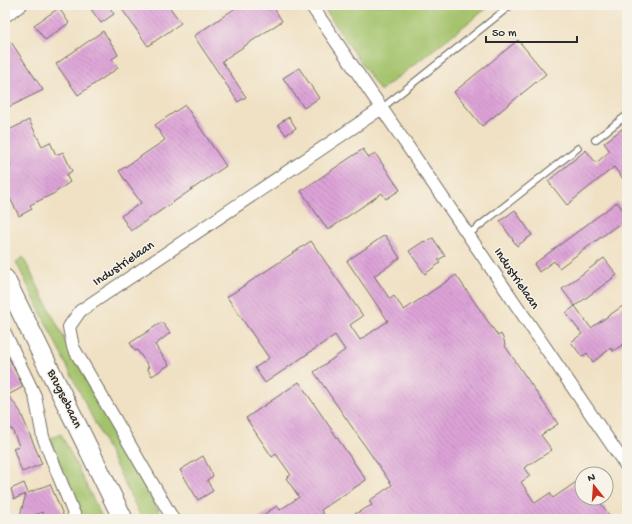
<svg xmlns="http://www.w3.org/2000/svg" width="632" height="524" viewBox="0 0 632 524" font-family="'Gochi Hand',sans-serif">
  <style>
    .grass { fill: #a3c26a; stroke: #67764a }
    .building { fill: url(#building-back-hatch) }
    .lines { fill: none; stroke-linecap: round; stroke-linejoin: round }
    .service-casing { stroke: #706b61; stroke-width: 8 }
    .minor-casing { stroke: #706b61; stroke-width: 14 }
    .primary-casing { stroke: #706b61; stroke-width: 21 }
    .service { stroke: #fff; stroke-width: 6 }
    .minor { stroke: #fff; stroke-width: 12 }
    .primary { stroke: #fff; stroke-width: 19 }
    .labels { text-anchor: middle; dominant-baseline: central; stroke-width: 3; stroke-linejoin: round; paint-order: stroke }
    .street-label { font-size: 13px; fill: #2b2b2b; stroke: #f7f3e8 }
  </style>
  <defs>
    <pattern id="building-back-hatch" width="6" height="6" patternUnits="userSpaceOnUse"><rect width="6" height="6" fill="#dda3d8"/><path d="M-1 5l2 2M0 0l6 6M5-1l2 2" fill="none" stroke="#b385af"/></pattern>
  </defs>
  <rect width="100%" height="100%" fill="#f7f3e8"/>
  <filter id="ink" filterUnits="userSpaceOnUse"><feTurbulence type="fractalNoise" baseFrequency=".025" numOctaves="2"/><feDisplacementMap in="SourceGraphic" scale="8" xChannelSelector="R" yChannelSelector="G"/><feConvolveMatrix kernelMatrix="1 2 1 2 8 2 1 2 1" color-interpolation-filters="sRGB"/></filter>
  <filter id="wash" filterUnits="userSpaceOnUse"><feTurbulence type="fractalNoise" baseFrequency=".012" numOctaves="4" result="noise"/><feDisplacementMap in="SourceGraphic" scale="16" xChannelSelector="R" yChannelSelector="G"/><feGaussianBlur stdDeviation="0.9" result="paint"/><feColorMatrix in="noise" values="0 0 0 0 0 0 0 0 0 0 0 0 0 0 0 0 0 1.4 0 .05"/><feComposite in="paint" operator="in"/></filter>
  <g filter="url(#wash)">
    <rect width="100%" height="100%" fill="#f0e1c4"/>
    <!-- grass -->
    <g class="grass">
      <polygon points="322,5 491,5 380,91"/>
      <polygon points="23,257 72,354 163,519 142,519 16,262"/>
      <polygon points="61,434 103,519 82,519 50,438"/>
    </g>
    <g id="blocks">
      <!-- building -->
      <g class="building">
        <polygon points="88,5 108,5 114,14 101,23"/>
        <polygon points="119,5 168,5 181,23 148,46"/>
        <polygon points="240,5 272,5 282,21 222,61 246,97 238,102 194,36"/>
        <polygon points="59,8 69,23 45,40 34,25"/>
        <polygon points="103,31 115,49 118,55 112,59 118,68 78,95 56,64"/>
        <polygon points="518,40 546,74 482,126 454,92"/>
        <polygon points="11,42 43,90 5,109 5,46"/>
        <polygon points="299,68 319,98 304,108 283,78"/>
        <polygon points="185,105 226,166 131,231 121,216 141,203 119,171 165,140 155,125"/>
        <polygon points="289,117 296,128 286,135 278,124"/>
        <polygon points="29,120 42,146 50,142 56,155 63,152 72,171 66,175 70,182 53,194 30,205 32,209 19,216 5,188 5,169 11,166 5,154 5,132"/>
        <polygon points="627,125 627,184 614,167 567,205 548,181 586,150 596,163 610,151 604,143"/>
        <polygon points="363,149 369,158 375,153 400,190 386,199 382,193 328,230 301,191"/>
        <polygon points="617,202 627,215 627,218 559,268 554,261 539,272 534,264"/>
        <polygon points="515,210 532,235 517,246 500,221"/>
        <polygon points="385,235 400,258 374,276 390,299 394,296 404,310 456,275 498,336 501,334 504,340 505,346 558,424 541,435 552,450 524,468 530,476 521,482 535,503 550,493 553,498 582,478 582,498 597,498 612,519 345,519 372,505 369,501 392,485 314,372 345,350 335,335 265,383 255,368 269,358 227,297 311,241 363,316 350,325 360,340 388,321 347,261"/>
        <polygon points="433,238 445,256 438,260 440,263 425,274 409,251 424,241 425,242"/>
        <polygon points="604,258 617,275 575,306 562,289"/>
        <polygon points="627,303 627,342 613,351 611,348 593,362 587,353 582,357 571,342 582,334 566,313 575,306 591,328"/>
        <polygon points="162,322 170,333 155,345 169,365 152,376 147,368 149,367 137,350 135,351 130,343"/>
        <polygon points="5,350 23,387 8,395 20,411 42,464 22,472 13,448 19,446 12,429 5,430"/>
        <polygon points="299,382 366,480 321,510 326,519 257,519 277,506 280,510 299,497 286,478 291,475 276,454 272,457 246,418"/>
        <polygon points="203,456 213,476 207,480 213,491 198,500 180,470"/>
        <polygon points="24,483 28,493 50,484 64,517 59,519 45,519 42,512 25,519 19,519 26,494 14,499 11,489"/>
      </g>
    </g>
  </g>
  <g filter="url(#ink)">
    <use href="#blocks" fill-opacity="0" stroke="#706b61" stroke-width="1"/>
    <g class="lines">
      <!-- service casing -->
      <g class="service-casing">
        <g id="service">
          <polyline points="382,108 511,5"/>
          <polyline points="595,140 627,115"/>
          <polyline points="469,234 578,148"/>
        </g>
      </g>
      <!-- minor casing -->
      <g class="minor-casing">
        <g id="minor">
          <polyline points="311,5 627,467"/>
          <polyline points="5,16 21,5"/>
          <polyline points="5,333 35,396 43,437 76,519"/>
          <polyline points="173,519 73,347 69,327 80,311 382,108"/>
        </g>
      </g>
      <!-- primary casing -->
      <g class="primary-casing">
        <polyline id="primary" points="5,279 123,519"/>
      </g>
      <!-- service -->
      <use href="#service" class="service"/>
      <!-- minor -->
      <use href="#minor" class="minor"/>
      <!-- primary -->
      <use href="#primary" class="primary"/>
    </g>
  </g>
  <g class="labels">
    <!-- street labels -->
    <g class="street-label">
      <text transform="translate(124 264) rotate(-34)">Industrielaan</text>
      <text transform="translate(516 279) rotate(56)">Industrielaan</text>
      <text transform="translate(64 399) rotate(64)">Brugsebaan</text>
    </g>
  </g>
  <!-- margin -->
  <rect width="632" height="524" fill="none" stroke="#f7f3e8" stroke-width="20"/>
  <!-- north arrow -->
  <g transform="translate(594 486) rotate(343)"><circle r="19" fill="#f7f3e8" stroke="#a5a39c"/>
  <path d="M0-3L7 15L0 10L-7 15Z" fill="#c8321e"/>
  <text y="-6" font-size="11" font-weight="bold" text-anchor="middle" fill="#2b2b2b">N</text>
  </g>
  <!-- scale -->
  <path d="M486 36v6h91v-6" fill="none" stroke="#2b2b2b" stroke-width="2"/>
  <text x="492" y="36" font-size="12" fill="#2b2b2b" stroke="#f7f3e8" stroke-width="3" paint-order="stroke">50 m</text>
</svg>
